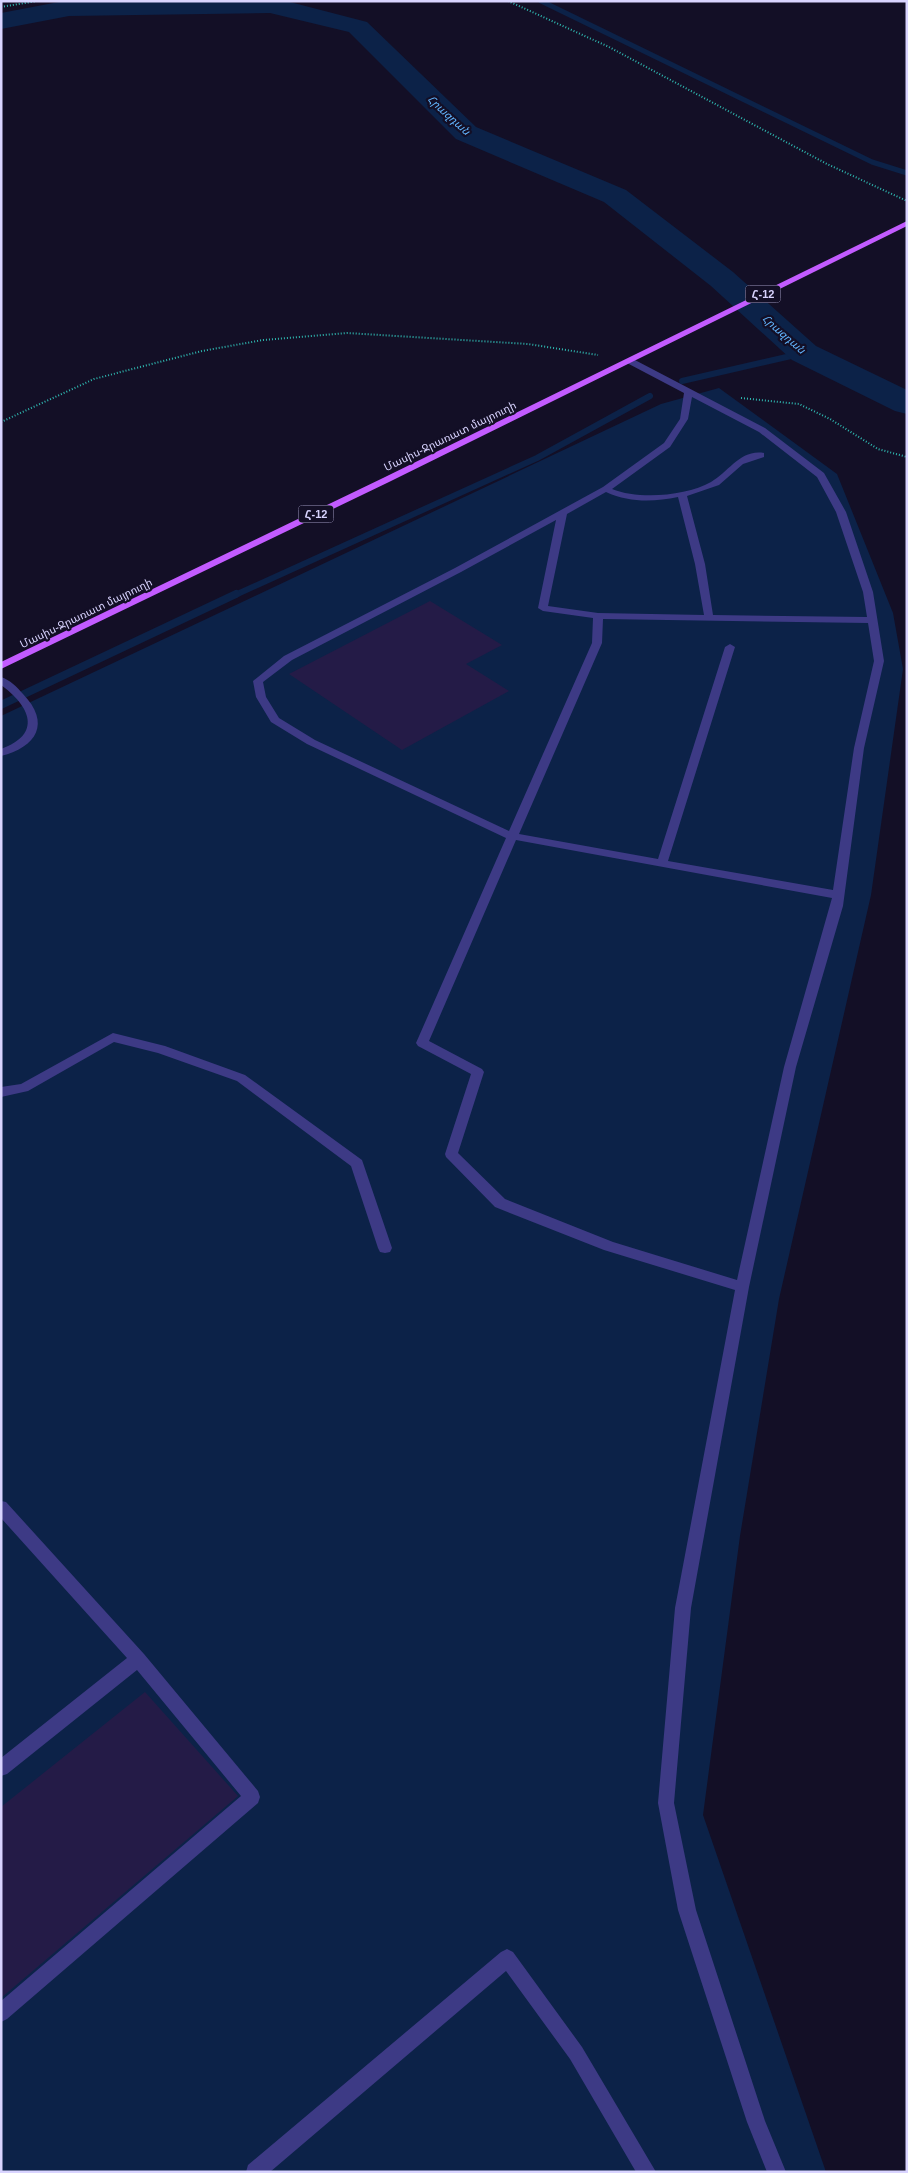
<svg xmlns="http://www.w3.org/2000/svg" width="908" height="2173" viewBox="0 0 908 2173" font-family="Arial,'Noto Sans Armenian',sans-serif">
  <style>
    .water { fill: #0c2248 }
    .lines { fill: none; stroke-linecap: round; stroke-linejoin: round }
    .stream-far2 { stroke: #0c2248; stroke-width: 5 }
    .stream-far1 { stroke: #0c2248; stroke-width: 6 }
    .stream { stroke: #0c2248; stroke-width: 8 }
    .river { fill: #0c2248; fill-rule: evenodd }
    .building { fill: #241b47 }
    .path { stroke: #2fb8b0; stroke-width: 2; stroke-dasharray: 1 2; stroke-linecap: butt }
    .minor { fill: #3d3a85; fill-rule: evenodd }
    .major { fill: #c25bff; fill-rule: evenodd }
    .labels { text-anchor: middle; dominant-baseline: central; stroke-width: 4.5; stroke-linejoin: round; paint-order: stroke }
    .far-water-label { font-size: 11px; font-style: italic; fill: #62b6ff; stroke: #130f26 }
    .shield { fill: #130f26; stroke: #9e99be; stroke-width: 1 }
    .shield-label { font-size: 11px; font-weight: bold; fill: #d9d4ff }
    .far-street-label { font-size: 11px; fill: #d9d4ff; stroke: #130f26 }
  </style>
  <rect width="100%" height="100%" fill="#130f26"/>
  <!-- water -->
  <polygon class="water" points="719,388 837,474 893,613 903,669 871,895 779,1299 740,1536 703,1815 826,2172 1,2172 1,716 661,404"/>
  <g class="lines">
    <!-- stream-far2 -->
    <polyline class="stream-far2" points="541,1 872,162 907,173"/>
    <!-- stream-far1 -->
    <g class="stream-far1">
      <polyline points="682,381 804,353"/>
      <polyline points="233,596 537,458 650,396"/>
    </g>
    <!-- stream -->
    <polyline class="stream" points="1,705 236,594"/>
    <!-- river -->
    <polygon class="river" points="64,1 286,1 367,22 476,127 626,190 733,272 816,346 907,390 907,414 895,411 792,360 711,286 604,202 456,139 349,32 270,13 69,16 1,29 1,13"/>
  </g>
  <!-- building -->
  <g class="building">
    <polygon points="430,601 502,645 466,664 509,691 402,750 289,674"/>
    <polygon points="145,1692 238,1796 1,1998 1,1807"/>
  </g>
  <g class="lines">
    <!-- path -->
    <g class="path">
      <polyline points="508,1 609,47 827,164 907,201"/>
      <polyline points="1,7 37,1"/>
      <polyline points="741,398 799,404 830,419 878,449 907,457"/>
      <polyline points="1,422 94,379 202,351 263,340 347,333 528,344 598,355"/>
    </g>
    <!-- minor -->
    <g class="minor">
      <path d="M627 359H633L765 428 824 473 846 512 873 592 884 661 864 748 843 906 796 1067 749 1287 691 1608 674 1803 696 1910 765 2121 786 2172H767L747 2122 678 1910 658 1803 675 1608 735 1290 604 1250 495 1207 446 1157 445 1154 471 1074 418 1046 416 1043 506 838 307 744 271 722 256 697 253 681 284 656 455 568 603 487 664 443 680 419 684 393 627 363ZM692 397 759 432 817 477 836 512 863 592 867 617 713 615 705 564 687 496 719 485 743 464 764 457V453C740 449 729 472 711 482 686 496 639 500 612 489L670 447 688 419ZM606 492C630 503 654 502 678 497L695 564 704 615 598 613 548 606 567 514ZM556 520 538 608 543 611 593 618 592 643 509 831 315 740 279 718 266 697 263 682 292 660 461 572ZM603 619 868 623 874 661 854 748 833 890 668 861 735 647 730 644 725 647 658 859 519 834 602 643ZM516 840 832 898 784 1067 737 1280 613 1242 505 1199 458 1153 484 1072 482 1069 429 1041Z"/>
      <path d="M1 677C10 680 17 687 23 694 51 723 37 747 1 756V749C43 734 30 706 1 685Z"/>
      <polygon points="113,1033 165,1046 245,1075 362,1160 392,1248 390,1252 385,1253 380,1252 378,1248 351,1166 237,1081 158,1053 114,1042 28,1091 1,1097 1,1087 21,1084"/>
      <polygon points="1,1501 6,1502 144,1654 258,1791 260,1797 258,1803 7,2019 1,2022 1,2001 241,1796 137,1670 7,1774 1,1776 1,1758 127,1658 1,1518"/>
      <polygon points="507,1949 513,1952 582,2047 656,2172 636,2172 570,2059 506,1971 270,2172 246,2172 248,2165 501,1952"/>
    </g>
    <!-- major -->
    <polygon class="major" points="907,221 907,226 389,482 1,669 1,662 383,478"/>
  </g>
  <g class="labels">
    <!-- far-water labels -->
    <g class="far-water-label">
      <text transform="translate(449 115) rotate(42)">Հրազդան</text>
      <text transform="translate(784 334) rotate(41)">Հրազդան</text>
    </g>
    <!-- shield labels -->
    <g class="shield">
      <rect x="745.5" y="285.5" width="35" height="17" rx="4"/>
      <rect x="298.5" y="505.5" width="35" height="17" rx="4"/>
    </g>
    <g class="shield-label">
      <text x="763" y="294">Հ-12</text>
      <text x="316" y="514">Հ-12</text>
    </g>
    <!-- far-street labels -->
    <g class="far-street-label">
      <text transform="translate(450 436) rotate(-26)">Մասիս-Ջրառատ մայրուղի</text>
      <text transform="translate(86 613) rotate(-26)">Մասիս-Ջրառատ մայրուղի</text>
    </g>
  </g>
  <!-- border -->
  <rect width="908" height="2173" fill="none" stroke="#d9d4ff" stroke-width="5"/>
</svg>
